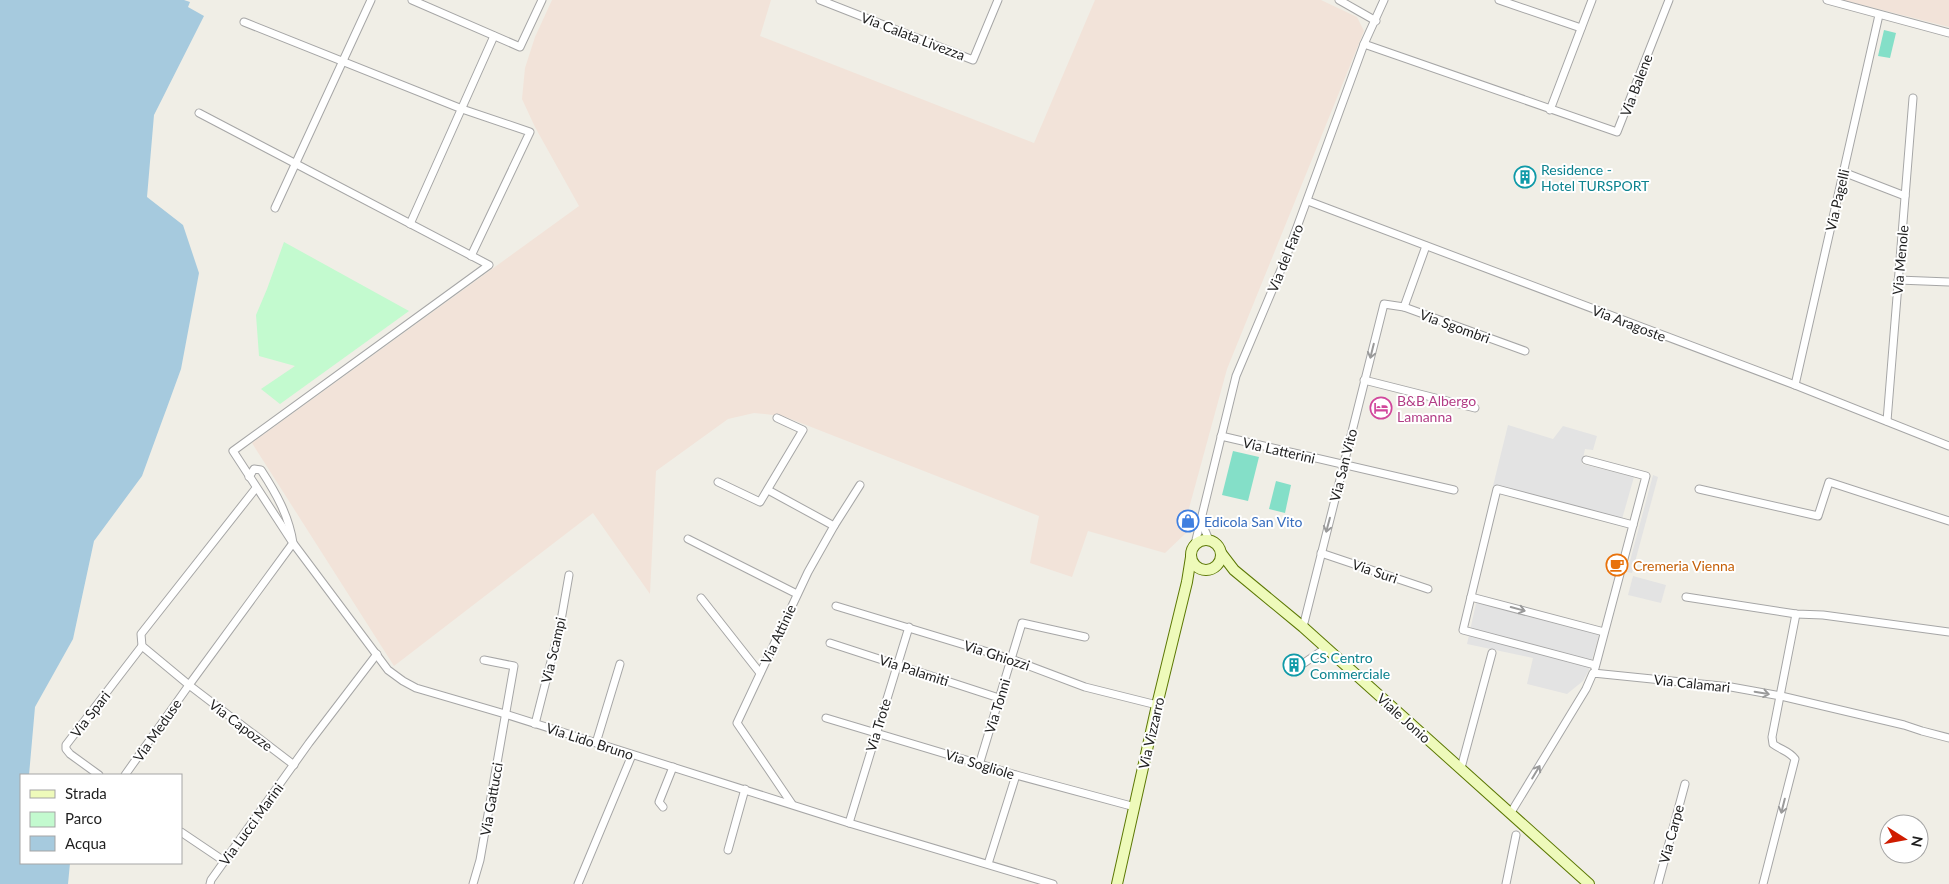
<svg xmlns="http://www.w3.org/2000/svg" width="1949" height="884" viewBox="0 0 1949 884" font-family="Lato,sans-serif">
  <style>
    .military { fill: #f2e3d9 }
    .park { fill: #c3facf }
    .pitch { fill: #84dfc8 }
    .parking { fill: #e3e3e3 }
    .water { fill: #a6cade }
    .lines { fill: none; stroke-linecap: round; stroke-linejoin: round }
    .street-casing { stroke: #a6a6a6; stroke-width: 9 }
    .secondary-casing { stroke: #5c7804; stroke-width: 12 }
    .street { stroke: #fff; stroke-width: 7 }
    .secondary { stroke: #eefaba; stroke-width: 10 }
    .oneway { stroke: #9a9a9a }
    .labels { text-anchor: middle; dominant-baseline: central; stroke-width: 4; stroke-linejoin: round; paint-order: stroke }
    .street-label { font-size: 14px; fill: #1f1f1f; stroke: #fff }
    .culture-label { font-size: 14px; fill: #0d838f; stroke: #fff; text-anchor: start }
    .hotel-label { font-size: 14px; fill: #b23c85; stroke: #fff; text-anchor: start }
    .shop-label { font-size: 14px; fill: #366cbe; stroke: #fff; text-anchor: start }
    .food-label { font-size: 14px; fill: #c56008; stroke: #fff; text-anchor: start }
  </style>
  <rect width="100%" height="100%" fill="#f0eee6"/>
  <!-- military -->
  <g class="military">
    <polygon points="552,0 771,0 760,36 1034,143 1095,0 1321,0 1357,17 1364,31 1227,369 1185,523 1187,532 1165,553 1088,531 1072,577 1030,563 1039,516 783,416 754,413 728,419 656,471 650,594 593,513 394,666 252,443 579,206 535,127 522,99 525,68 535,37"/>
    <polygon points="1843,0 1949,0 1949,27"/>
  </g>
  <!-- park -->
  <polygon class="park" points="284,242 409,311 280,404 261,389 295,366 259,356 256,315 267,289"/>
  <!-- pitch -->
  <g class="pitch">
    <polygon points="1884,30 1896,33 1890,58 1878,56"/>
    <polygon points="1233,451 1259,457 1248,501 1222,495"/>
    <polygon points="1276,481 1291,485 1285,513 1269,509"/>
  </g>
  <!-- parking -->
  <g class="parking">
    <polygon points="1508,425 1553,439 1563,426 1597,436 1593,450 1585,449 1582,464 1634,477 1622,519 1493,486"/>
    <polygon points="1653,475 1658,477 1632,573 1627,572"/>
    <polygon points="1633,576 1666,585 1661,603 1628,595"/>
    <polygon points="1477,599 1600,631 1589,670 1583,681 1567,694 1527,684 1533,658 1467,644"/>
  </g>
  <!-- water -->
  <polygon class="water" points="0,0 184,0 190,2 188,7 204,16 154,115 147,197 183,225 199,273 181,369 142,476 94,541 73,639 35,707 29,775 21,775 21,863 70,863 68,884 0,884"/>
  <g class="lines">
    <!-- street casing -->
    <g class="street-casing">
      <g id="street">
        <polyline points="412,0 520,47 542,0"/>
        <polyline points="820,0 973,60 998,0"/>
        <polyline points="1339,0 1376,21"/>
        <polyline points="1499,0 1581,28"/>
        <polyline points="1827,0 1949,33"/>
        <polyline points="244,22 462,109 530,132 471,256"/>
        <polyline points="1364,44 1617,132 1669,0"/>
        <polyline points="1550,110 1592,0"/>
        <polyline points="199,113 489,265 233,451 293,543 388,670 403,681 416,688 505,714 849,823 1053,884"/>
        <polyline points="1843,172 1905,196"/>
        <polyline points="1308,201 1795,385 1949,446"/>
        <polyline points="275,208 371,0"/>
        <polyline points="410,224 494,36"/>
        <polyline points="1898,280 1949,282"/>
        <polyline points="1404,307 1426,246"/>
        <polyline points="1364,380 1475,408"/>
        <polyline points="1795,385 1879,15"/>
        <polyline points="1887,421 1913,98"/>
        <polyline points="1221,436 1454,490"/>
        <polyline points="1586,460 1646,476 1595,668"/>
        <path d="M249 477 254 469 261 470C276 493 289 516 293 543L189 685 142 646 141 634 256 488"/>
        <polyline points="718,482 760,502 803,430 777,418"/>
        <polyline points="1699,489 1818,516 1829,482 1949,521"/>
        <polyline points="768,490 834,526 808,572 737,723 792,804"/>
        <polyline points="1201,521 1209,540"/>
        <polyline points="834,526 860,485"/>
        <polyline points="688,539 797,594"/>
        <polyline points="1195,544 1236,376 1285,260 1364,44 1384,0"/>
        <polyline points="1321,553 1428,589"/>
        <polyline points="1471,597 1604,632"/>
        <polyline points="1686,597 1796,614 1823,615 1949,632"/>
        <polyline points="701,598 760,673"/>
        <polyline points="836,606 1011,659 1085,687 1157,705"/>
        <polyline points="1303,627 1384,304 1404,307 1525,351"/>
        <polyline points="830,643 999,698"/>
        <polyline points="1304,663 1326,648"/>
        <polyline points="1595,665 1463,630 1497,489 1633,525"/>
        <polyline points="826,718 1016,775 1135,807"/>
        <polyline points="535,724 560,626 569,575"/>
        <polyline points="596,743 620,664"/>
        <polyline points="979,765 1022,623 1085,637"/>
        <polyline points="1461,768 1492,653"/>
        <polyline points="99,775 70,754 66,749 66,745 142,646"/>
        <polyline points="125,775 189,685 294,765"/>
        <polyline points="663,807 659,802 673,767"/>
        <polyline points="1510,814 1586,689 1593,673 1731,687 1781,696 1904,725 1922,731 1949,738"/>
        <polyline points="849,823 909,627"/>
        <polyline points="181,832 224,861"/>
        <polyline points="728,850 745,789"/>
        <polyline points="988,864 1016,775"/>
        <polyline points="210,884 211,880 309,743 377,654"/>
        <polyline points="473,884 480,860 514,666 484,660"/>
        <polyline points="578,884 632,755"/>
        <polyline points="1506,884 1516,835"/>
        <polyline points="1658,884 1685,784"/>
        <path d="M1763 884 1795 759C1789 751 1781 750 1773 744L1772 737 1796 614"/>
      </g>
    </g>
    <!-- secondary casing -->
    <g class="secondary-casing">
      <g id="secondary">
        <circle cx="1206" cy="555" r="15"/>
        <polyline points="1221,553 1234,570 1303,627 1589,884"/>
        <polyline points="1117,884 1157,705 1187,582 1191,557"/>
      </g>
    </g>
    <!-- street -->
    <use href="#street" class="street"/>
    <!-- secondary -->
    <use href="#secondary" class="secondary"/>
  </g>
  <!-- one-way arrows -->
  <defs><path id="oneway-shaft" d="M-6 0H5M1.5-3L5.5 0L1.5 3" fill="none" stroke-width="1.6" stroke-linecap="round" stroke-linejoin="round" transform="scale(1.25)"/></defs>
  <g class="oneway">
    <use href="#oneway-shaft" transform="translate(1372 351) rotate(104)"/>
    <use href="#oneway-shaft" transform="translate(1328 525) rotate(105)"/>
    <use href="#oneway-shaft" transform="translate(1518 609) rotate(15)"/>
    <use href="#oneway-shaft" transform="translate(1762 693) rotate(10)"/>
    <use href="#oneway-shaft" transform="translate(1536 772) rotate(-59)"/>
    <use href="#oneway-shaft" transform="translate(1783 806) rotate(104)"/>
  </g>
  <!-- icons -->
  <defs>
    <g id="building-ring" transform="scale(1.125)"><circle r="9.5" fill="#fff" stroke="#0f9aa8" stroke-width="1.5"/><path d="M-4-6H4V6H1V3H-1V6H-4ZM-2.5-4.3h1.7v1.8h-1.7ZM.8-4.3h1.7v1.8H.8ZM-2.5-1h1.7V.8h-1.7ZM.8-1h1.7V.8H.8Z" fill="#0f9aa8"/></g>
    <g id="hotel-ring" transform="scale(1.125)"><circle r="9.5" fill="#fff" stroke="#d1479c" stroke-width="1.5"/><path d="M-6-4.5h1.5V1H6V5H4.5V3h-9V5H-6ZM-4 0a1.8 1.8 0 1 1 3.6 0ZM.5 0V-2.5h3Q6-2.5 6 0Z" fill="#d1479c"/></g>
    <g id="shop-ring" transform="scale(1.125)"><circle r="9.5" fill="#fff" stroke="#3f7fe0" stroke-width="1.5"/><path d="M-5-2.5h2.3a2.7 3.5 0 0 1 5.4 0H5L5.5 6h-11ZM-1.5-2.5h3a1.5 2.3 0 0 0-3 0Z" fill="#3f7fe0"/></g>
    <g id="cafe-ring" transform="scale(1.125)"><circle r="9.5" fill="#fff" stroke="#e8710a" stroke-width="1.5"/><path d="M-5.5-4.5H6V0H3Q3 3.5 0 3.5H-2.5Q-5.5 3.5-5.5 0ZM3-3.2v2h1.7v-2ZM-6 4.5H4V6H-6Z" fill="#e8710a"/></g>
  </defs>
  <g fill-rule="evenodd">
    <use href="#building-ring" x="1525" y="177"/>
    <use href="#hotel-ring" x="1381" y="408"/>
    <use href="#shop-ring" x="1188" y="521"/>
    <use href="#cafe-ring" x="1617" y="565"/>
    <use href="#building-ring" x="1294" y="665"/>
  </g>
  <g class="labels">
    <!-- street labels -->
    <g class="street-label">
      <text transform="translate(913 36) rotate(21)">Via Calata Livezza</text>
      <text transform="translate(1636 85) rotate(-69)">Via Balene</text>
      <text transform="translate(1837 200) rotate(-77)">Via Pagelli</text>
      <text transform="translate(1285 258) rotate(-68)">Via del Faro</text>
      <text transform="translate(1900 260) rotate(-85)">Via Menole</text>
      <text transform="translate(1629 323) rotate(21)">Via Aragoste</text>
      <text transform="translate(1455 326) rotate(20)">Via Sgombri</text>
      <text transform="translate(1279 450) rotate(13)">Via Latterini</text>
      <text transform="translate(1343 465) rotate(-76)">Via San Vito</text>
      <text transform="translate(1375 571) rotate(19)">Via Suri</text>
      <text transform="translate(778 634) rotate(-65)">Via Attinie</text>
      <text transform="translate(553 650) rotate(-77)">Via Scampi</text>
      <text transform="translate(997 655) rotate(18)">Via Ghiozzi</text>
      <text transform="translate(914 670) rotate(18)">Via Palamiti</text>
      <text transform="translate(1692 683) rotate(6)">Via Calamari</text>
      <text transform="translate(997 706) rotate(-73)">Via Tonni</text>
      <text transform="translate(90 714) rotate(-52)">Via Spari</text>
      <text transform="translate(1404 718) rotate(42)">Viale Jonio</text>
      <text transform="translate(241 725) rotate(37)">Via Capozze</text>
      <text transform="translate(878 725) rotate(-73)">Via Trote</text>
      <text transform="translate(157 730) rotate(-55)">Via Meduse</text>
      <text transform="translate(1151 733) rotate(-77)">Via Vizzarro</text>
      <text transform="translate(590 741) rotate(18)">Via Lido Bruno</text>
      <text transform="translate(980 764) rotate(17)">Via Sogliole</text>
      <text transform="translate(491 799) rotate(-80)">Via Gattucci</text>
      <text transform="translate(251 824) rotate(-54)">Via Lucci Marini</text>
      <text transform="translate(1671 834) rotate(-75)">Via Carpe</text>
    </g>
    <!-- culture labels -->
    <g class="culture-label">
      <text x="1541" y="169">Residence -<tspan x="1541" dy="16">Hotel TURSPORT</tspan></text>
      <text x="1310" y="657">CS Centro<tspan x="1310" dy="16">Commerciale</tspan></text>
    </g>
    <!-- hotel labels -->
    <g class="hotel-label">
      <text x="1397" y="400">B&amp;B Albergo<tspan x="1397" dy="16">Lamanna</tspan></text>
    </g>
    <!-- shop labels -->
    <g class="shop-label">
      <text x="1204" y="521">Edicola San Vito</text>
    </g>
    <!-- food labels -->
    <g class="food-label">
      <text x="1633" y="565">Cremeria Vienna</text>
    </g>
  </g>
  <!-- legend -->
  <rect x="20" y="774" width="162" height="90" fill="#ffffff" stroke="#a5a5a5"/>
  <rect x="30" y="790" width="25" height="8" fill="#eefaba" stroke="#a5a5a5"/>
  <text x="65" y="799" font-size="15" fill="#1f1f1f">Strada</text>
  <rect x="30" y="812" width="25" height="15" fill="#c3facf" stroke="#a5a5a5"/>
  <text x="65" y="824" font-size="15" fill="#1f1f1f">Parco</text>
  <rect x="30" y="836" width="25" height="15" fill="#a6cade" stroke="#a5a5a5"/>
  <text x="65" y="849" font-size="15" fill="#1f1f1f">Acqua</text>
  <!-- north arrow -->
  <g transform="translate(1904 839) rotate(101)"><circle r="24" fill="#ffffff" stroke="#a5a5a5"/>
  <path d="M0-4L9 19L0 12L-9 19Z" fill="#cf1c00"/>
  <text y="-8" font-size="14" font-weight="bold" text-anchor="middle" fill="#1f1f1f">N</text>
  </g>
</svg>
